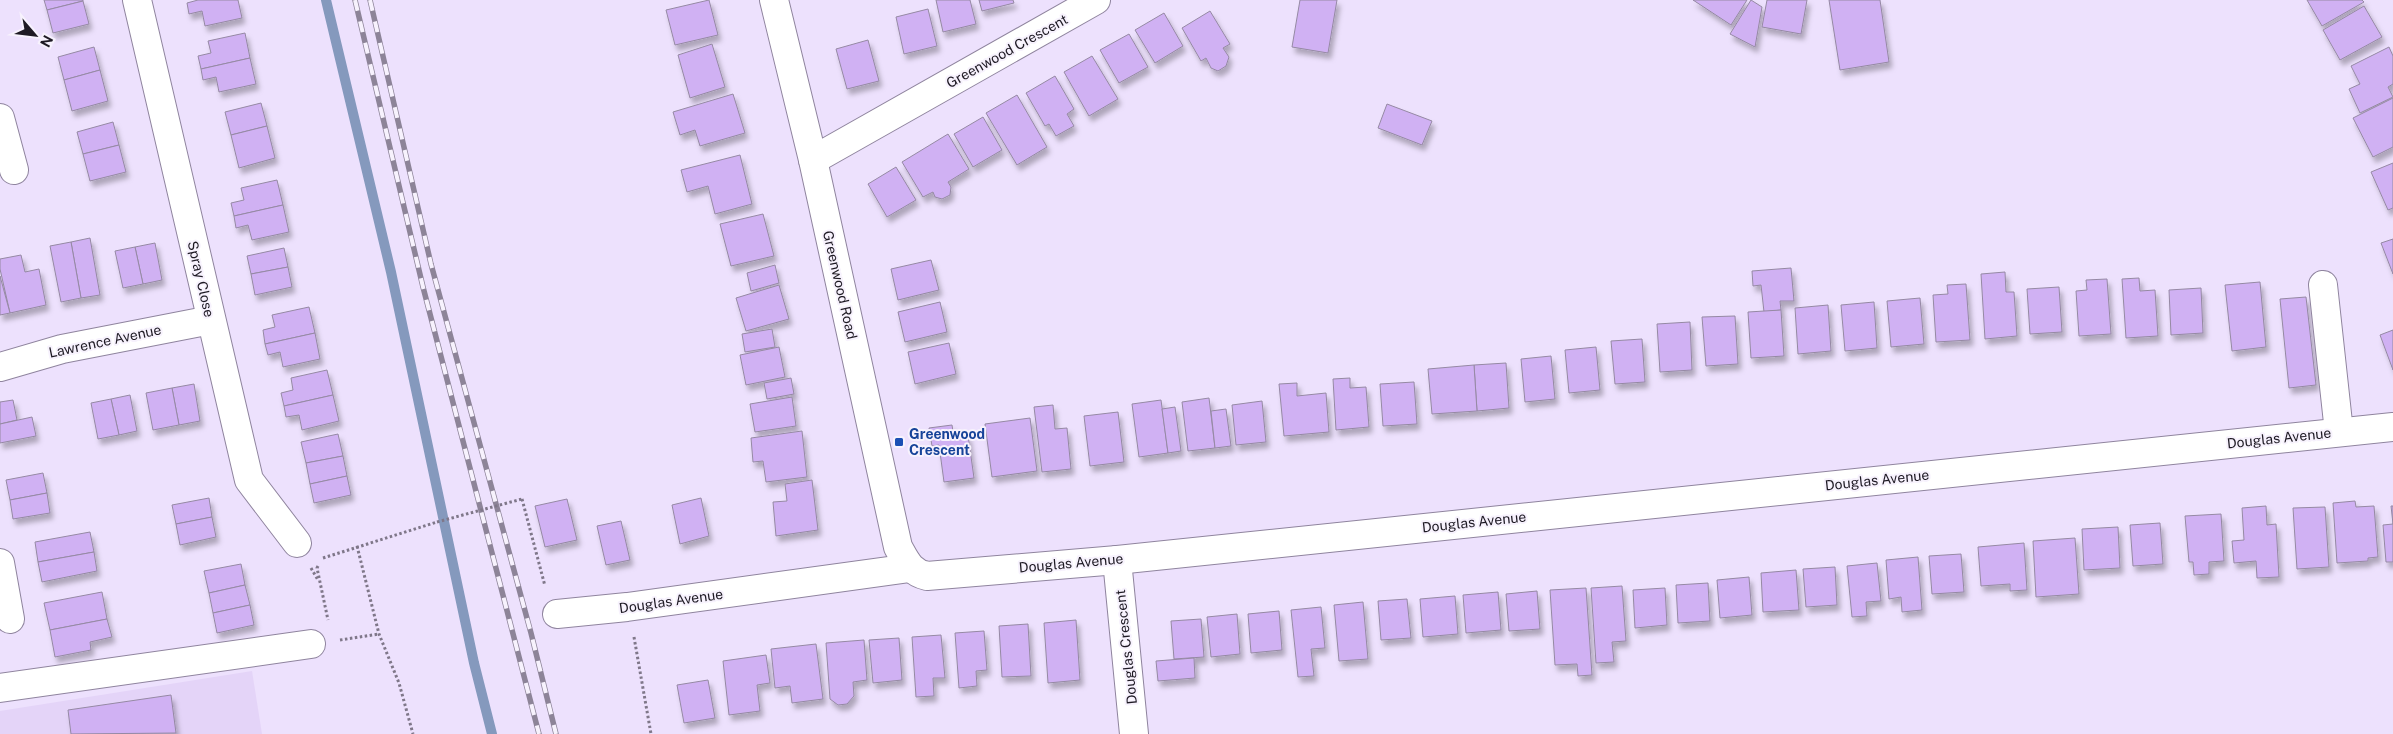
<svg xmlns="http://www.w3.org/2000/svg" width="2393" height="734" viewBox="0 0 2393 734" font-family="'Public Sans',sans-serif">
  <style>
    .built { fill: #e4d4f8 }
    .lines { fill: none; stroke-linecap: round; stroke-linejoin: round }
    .stream { stroke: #8599bd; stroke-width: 10 }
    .building { fill: #d0b1f3; stroke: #9589a3; filter: url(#shadow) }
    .minor-casing { stroke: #8f849e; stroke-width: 30 }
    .path { stroke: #7f7789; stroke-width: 3; stroke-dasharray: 2.5 2.5; stroke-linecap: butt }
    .minor { stroke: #fff; stroke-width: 28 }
    .rail-casing { stroke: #8d8498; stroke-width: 5.5 }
    .rail { stroke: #f7f2fd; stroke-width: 4; stroke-dasharray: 11; stroke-linecap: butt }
    .path-bridge { stroke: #7f7789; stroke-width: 3; stroke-dasharray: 2.5 2.5; stroke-linecap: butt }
    .transit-dot { fill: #1a4fb4; stroke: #f7f2fd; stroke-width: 2 }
    .labels { text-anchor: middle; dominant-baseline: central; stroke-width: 4; stroke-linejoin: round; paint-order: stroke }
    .street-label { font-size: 14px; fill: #1e1a24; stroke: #f7f2fd }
    .transit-label { font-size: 14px; font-weight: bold; fill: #164399; stroke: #f7f2fd; text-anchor: start }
  </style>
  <defs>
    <filter id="shadow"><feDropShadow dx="3" dy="5.5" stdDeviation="2.5" flood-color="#0004"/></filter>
  </defs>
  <rect width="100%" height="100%" fill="#ede1fd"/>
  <!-- built -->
  <polygon class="built" points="252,671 262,734 0,734 0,711"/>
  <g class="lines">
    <!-- stream -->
    <polyline class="stream" points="326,0 391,272 474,663 492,734"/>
  </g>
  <!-- building -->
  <g class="building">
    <polygon points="44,0 83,0 83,1 47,10"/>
    <polygon points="198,0 238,0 242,18 205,26 202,11 189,14 187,3"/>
    <polygon points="709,0 718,35 675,45 666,10"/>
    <polygon points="936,0 970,0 976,24 943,32"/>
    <polygon points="979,0 1013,0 1014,3 982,11"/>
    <polygon points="1300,0 1337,0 1328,53 1292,47"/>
    <polygon points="1693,0 1747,0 1731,25"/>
    <polygon points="1751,0 1762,7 1755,47 1730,34"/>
    <polygon points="1767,0 1807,0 1801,34 1762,27"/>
    <polygon points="1829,0 1880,0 1889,62 1840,70"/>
    <polygon points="2307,0 2362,0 2364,2 2322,26"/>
    <polygon points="83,1 89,24 53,33 47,10"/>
    <polygon points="2364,6 2382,37 2340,60 2323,30"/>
    <polygon points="928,9 937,46 904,54 896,17"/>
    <polygon points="1210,11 1230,44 1223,48 1229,57 1226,66 1218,71 1211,68 1206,58 1201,61 1182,28"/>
    <polygon points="1164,13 1183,46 1155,63 1135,30"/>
    <polygon points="245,33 250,58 201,69 198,56 211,53 208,41"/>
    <polygon points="1129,34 1148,67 1119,83 1100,50"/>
    <polygon points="868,40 879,81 847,89 836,49"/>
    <polygon points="712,44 725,87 690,98 678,55"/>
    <polygon points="94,47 100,70 64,80 58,57"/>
    <polygon points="2389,47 2393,56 2393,84 2388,87 2393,97 2360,113 2349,89 2360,84 2351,66"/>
    <polygon points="1092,56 1118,99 1089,116 1064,72"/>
    <polygon points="250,58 256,84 219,92 216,77 203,80 201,69"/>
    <polygon points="100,70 108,101 72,111 64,80"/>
    <polygon points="1055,76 1074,109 1067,114 1074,126 1056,136 1049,124 1045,126 1026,93"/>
    <polygon points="733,94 745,133 700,146 695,130 680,135 673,112"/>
    <polygon points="1017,95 1047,147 1017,165 986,113"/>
    <polygon points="2393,98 2393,147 2373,157 2353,118"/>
    <polygon points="261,103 267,126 231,135 225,112"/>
    <polygon points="1387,104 1432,121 1422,145 1378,128"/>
    <polygon points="983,117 1002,150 973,167 954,134"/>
    <polygon points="113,122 119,145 83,154 77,132"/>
    <polygon points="267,126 275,158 239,168 231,135"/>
    <polygon points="948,134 969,169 948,182 951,187 950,195 942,199 935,197 933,192 923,197 902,162"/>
    <polygon points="119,145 126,172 90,181 83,154"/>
    <polygon points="740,155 752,204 715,214 708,186 687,192 681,170"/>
    <polygon points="2393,163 2393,208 2388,210 2371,172"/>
    <polygon points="896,167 916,200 887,217 868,184"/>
    <polygon points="277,180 283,205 234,216 231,203 244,200 241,188"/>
    <polygon points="283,205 289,232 252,240 248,225 236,228 234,216"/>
    <polygon points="763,214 774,256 731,266 720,224"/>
    <polygon points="90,238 100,295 81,298 71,242"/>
    <polygon points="2393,239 2393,274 2381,243"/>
    <polygon points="71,242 81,298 61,302 50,246"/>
    <polygon points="155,243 162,280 143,284 135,247"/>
    <polygon points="135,247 143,284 123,288 115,251"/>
    <polygon points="284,248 288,267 251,274 247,256"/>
    <polygon points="21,255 25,272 39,269 46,305 10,313 0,269 0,259"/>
    <polygon points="931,260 939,290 898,300 891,269"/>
    <polygon points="775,265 779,283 751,291 747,273"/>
    <polygon points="288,267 292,287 255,295 251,274"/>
    <polygon points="1791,268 1794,301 1780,301 1781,310 1764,312 1761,285 1753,286 1752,271"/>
    <polygon points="2005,272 2006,292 2014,292 2017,336 1985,339 1981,274"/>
    <polygon points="0,276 10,313 0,315"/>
    <polygon points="2139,278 2140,291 2155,290 2158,336 2126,338 2122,279"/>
    <polygon points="2107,279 2111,334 2079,336 2076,291 2087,290 2086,280"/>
    <polygon points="2260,282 2266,347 2232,351 2225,285"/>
    <polygon points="1966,284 1970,340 1936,342 1933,295 1948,294 1947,285"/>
    <polygon points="779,285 789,319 746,331 736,298"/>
    <polygon points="2059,287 2062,332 2030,334 2027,289"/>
    <polygon points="2201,288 2203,333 2171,335 2169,290"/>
    <polygon points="2306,297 2316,385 2289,388 2280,299"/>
    <polygon points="1920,298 1924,344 1891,347 1887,301"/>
    <polygon points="940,302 947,332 905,342 898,312"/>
    <polygon points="1874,302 1877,348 1845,351 1841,305"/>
    <polygon points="1828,305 1831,351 1798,354 1795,308"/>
    <polygon points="309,307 315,333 265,344 263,330 275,327 272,315"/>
    <polygon points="1781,310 1784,356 1751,358 1748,312"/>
    <polygon points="1735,316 1738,364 1706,366 1702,317"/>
    <polygon points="1690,322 1692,370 1660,372 1657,324"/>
    <polygon points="772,329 775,347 745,352 742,334"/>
    <polygon points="2393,330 2393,370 2380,335"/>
    <polygon points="315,333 320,359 283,367 280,352 268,355 265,344"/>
    <polygon points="1642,339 1645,382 1615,384 1611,341"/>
    <polygon points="949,343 956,374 915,384 908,352"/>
    <polygon points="779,347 785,377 746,385 740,355"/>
    <polygon points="1596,347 1600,390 1569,393 1565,350"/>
    <polygon points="1551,356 1555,399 1525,402 1521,359"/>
    <polygon points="1506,363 1509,408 1477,411 1474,365"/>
    <polygon points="1474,365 1477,411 1432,414 1428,369"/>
    <polygon points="327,370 333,395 284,406 281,393 293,390 291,378"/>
    <polygon points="791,378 794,394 767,399 764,383"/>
    <polygon points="1350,378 1350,388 1366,387 1369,427 1336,430 1333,379"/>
    <polygon points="1414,382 1417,424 1383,426 1380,384"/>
    <polygon points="1297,383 1297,396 1326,393 1329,432 1284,436 1279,384"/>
    <polygon points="194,384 200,421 179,425 172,388"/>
    <polygon points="172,388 179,425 153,430 146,393"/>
    <polygon points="130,395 137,431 119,435 111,399"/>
    <polygon points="333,395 339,421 302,430 299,415 286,417 284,406"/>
    <polygon points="792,397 796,426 755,432 750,404"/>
    <polygon points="1209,398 1215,448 1188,451 1182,402"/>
    <polygon points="111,399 119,435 98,439 91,403"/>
    <polygon points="13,400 17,420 0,424 0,402"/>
    <polygon points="1161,400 1168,453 1139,457 1132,404"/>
    <polygon points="1262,401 1266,442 1236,445 1232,405"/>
    <polygon points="1053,405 1055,429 1067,428 1071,469 1042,472 1034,407"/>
    <polygon points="1175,407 1181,451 1168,453 1162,409"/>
    <polygon points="1226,409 1231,446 1215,448 1211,411"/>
    <polygon points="1118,412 1124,462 1090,466 1084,416"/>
    <polygon points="32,417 36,436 0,443 0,424"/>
    <polygon points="1030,418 1037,471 992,477 985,424"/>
    <polygon points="952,425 954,438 968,435 974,478 944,482 939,445 932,446 929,428"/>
    <polygon points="802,431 807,477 766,482 763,461 753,462 751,438"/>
    <polygon points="338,434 343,456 306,463 301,442"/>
    <polygon points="343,456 347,476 310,484 306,463"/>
    <polygon points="43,473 47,493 10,500 6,480"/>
    <polygon points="347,476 351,495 314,503 310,484"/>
    <polygon points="812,480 818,530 776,536 773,502 787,501 785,484"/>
    <polygon points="47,493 50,513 13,519 10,500"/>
    <polygon points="209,498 212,517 176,524 172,505"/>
    <polygon points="701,498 709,536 680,544 672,505"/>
    <polygon points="567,499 577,540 545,547 535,506"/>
    <polygon points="2355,501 2356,507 2374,506 2378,557 2368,558 2368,561 2337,563 2333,503"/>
    <polygon points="2266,506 2267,525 2276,524 2279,577 2257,578 2256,561 2234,563 2232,541 2244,540 2242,508"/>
    <polygon points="2391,506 2393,506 2393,562 2386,562 2383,525 2393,524"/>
    <polygon points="2325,507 2329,567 2297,569 2293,508"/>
    <polygon points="2221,514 2224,561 2209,562 2209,574 2194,575 2193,562 2189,562 2185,516"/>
    <polygon points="212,517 216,537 180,545 176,524"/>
    <polygon points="621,521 630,560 606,565 597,526"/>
    <polygon points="2160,523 2163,564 2133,566 2130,525"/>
    <polygon points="2118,527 2120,568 2084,570 2082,529"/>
    <polygon points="90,532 94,552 38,562 35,542"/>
    <polygon points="2075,538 2079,594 2036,597 2033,541"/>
    <polygon points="2024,543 2027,590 2010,591 2010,584 1981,586 1978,547"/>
    <polygon points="94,552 97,571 42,582 38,562"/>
    <polygon points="1961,554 1964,592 1932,594 1929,556"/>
    <polygon points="1918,557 1922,610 1902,612 1901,597 1889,599 1886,560"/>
    <polygon points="1877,563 1881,601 1866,602 1867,616 1852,617 1847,566"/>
    <polygon points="241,564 245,585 209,593 204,571"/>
    <polygon points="1835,567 1837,605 1806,607 1803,569"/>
    <polygon points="1796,570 1799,610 1763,612 1761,573"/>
    <polygon points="1749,577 1752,615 1720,618 1717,580"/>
    <polygon points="1708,583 1710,621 1678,623 1676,585"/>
    <polygon points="245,585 250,605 213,613 209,593"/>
    <polygon points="1622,586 1626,641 1612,642 1614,662 1596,663 1591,588"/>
    <polygon points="1586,588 1592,675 1578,676 1577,664 1555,665 1550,590"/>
    <polygon points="1665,588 1667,625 1635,628 1633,590"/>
    <polygon points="1537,591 1540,629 1509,631 1506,594"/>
    <polygon points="102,592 107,619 50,630 44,603"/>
    <polygon points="1498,592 1501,630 1466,633 1463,595"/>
    <polygon points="1455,596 1458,634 1423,637 1420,599"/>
    <polygon points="1407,599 1411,638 1381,640 1378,601"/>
    <polygon points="1363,602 1368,659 1339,661 1334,605"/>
    <polygon points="250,605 254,625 217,633 213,613"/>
    <polygon points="1321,607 1325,648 1311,649 1314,676 1298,677 1291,610"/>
    <polygon points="1279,611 1282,650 1251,653 1248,614"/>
    <polygon points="1237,614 1240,654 1211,657 1207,617"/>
    <polygon points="107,619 112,637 90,642 91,650 55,657 50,630"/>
    <polygon points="1201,619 1204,657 1174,659 1171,621"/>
    <polygon points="1076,620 1080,680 1048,683 1044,623"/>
    <polygon points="1028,624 1031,676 1002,677 999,626"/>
    <polygon points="984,631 987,670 976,671 977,686 959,688 955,633"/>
    <polygon points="941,635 945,678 933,678 934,696 916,697 912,637"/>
    <polygon points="899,638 902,680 873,683 869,640"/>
    <polygon points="864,640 867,680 853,682 854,696 847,704 838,705 830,699 826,643"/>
    <polygon points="816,644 823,699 792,703 790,686 775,688 771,649"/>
    <polygon points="766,655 770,683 757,685 760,711 729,715 723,661"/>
    <polygon points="1194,658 1195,678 1158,681 1156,661"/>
    <polygon points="708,680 715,718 684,723 677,685"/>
    <polygon points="171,695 176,733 71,734 68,710"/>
  </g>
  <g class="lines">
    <!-- minor casing -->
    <g class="minor-casing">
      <g id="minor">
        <polyline points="137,0 249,480 297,543"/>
        <path d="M774 0 813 160 898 547C906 561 910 572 927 576L1117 560 2393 427"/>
        <polyline points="0,118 14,170"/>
        <polyline points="813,160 1096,0"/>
        <polyline points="2323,285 2339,432"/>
        <polyline points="0,367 62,349 211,320"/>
        <polyline points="1117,560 1134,734"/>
        <polyline points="0,563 10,619"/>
        <polyline points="557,614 627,607 910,568"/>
        <polyline points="0,688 311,644"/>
      </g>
    </g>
    <!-- path -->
    <g class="path">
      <polyline points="522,499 545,586"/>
      <polyline points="357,546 379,634 399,683 413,734"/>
      <polyline points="323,558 437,522"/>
      <polyline points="318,566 317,568 328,620"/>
      <polyline points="311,568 318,580"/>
      <polyline points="634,637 651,734"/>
      <polyline points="340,640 379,634"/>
    </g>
    <!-- minor -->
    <use href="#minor" class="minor"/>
    <!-- rail casing -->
    <g class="rail-casing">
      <g id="rail">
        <polyline points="355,0 423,287 539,734"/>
        <polyline points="370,0 431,264 531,633 556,734"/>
      </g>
    </g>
    <!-- rail -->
    <use href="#rail" class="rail"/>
    <!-- path-bridge -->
    <polyline class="path-bridge" points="437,522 522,499"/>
  </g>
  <!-- markers -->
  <rect class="transit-dot" x="894" y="437" width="10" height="10" rx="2.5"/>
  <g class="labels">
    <!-- street labels -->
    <g class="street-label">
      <text transform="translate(1007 51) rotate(-29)">Greenwood Crescent</text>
      <text transform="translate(201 279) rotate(77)">Spray Close</text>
      <text transform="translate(840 285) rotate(77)">Greenwood Road</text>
      <text transform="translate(105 341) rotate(-12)">Lawrence Avenue</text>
      <text transform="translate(2279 438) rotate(-6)">Douglas Avenue</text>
      <text transform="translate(1877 480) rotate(-6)">Douglas Avenue</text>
      <text transform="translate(1474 522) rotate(-6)">Douglas Avenue</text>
      <text transform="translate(1071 563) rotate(-5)">Douglas Avenue</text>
      <text transform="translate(671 601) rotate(-8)">Douglas Avenue</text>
      <text transform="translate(1126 647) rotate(-96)">Douglas Crescent</text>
    </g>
    <!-- transit labels -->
    <g class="transit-label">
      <text x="909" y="434">Greenwood<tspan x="909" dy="16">Crescent</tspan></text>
    </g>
  </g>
  <!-- north arrow -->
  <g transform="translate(35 35) rotate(118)" stroke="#f7f2fd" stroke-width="4" paint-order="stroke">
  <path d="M0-4L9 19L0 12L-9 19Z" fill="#1e1a24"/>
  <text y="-8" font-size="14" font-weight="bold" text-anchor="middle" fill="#1e1a24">N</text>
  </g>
</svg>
